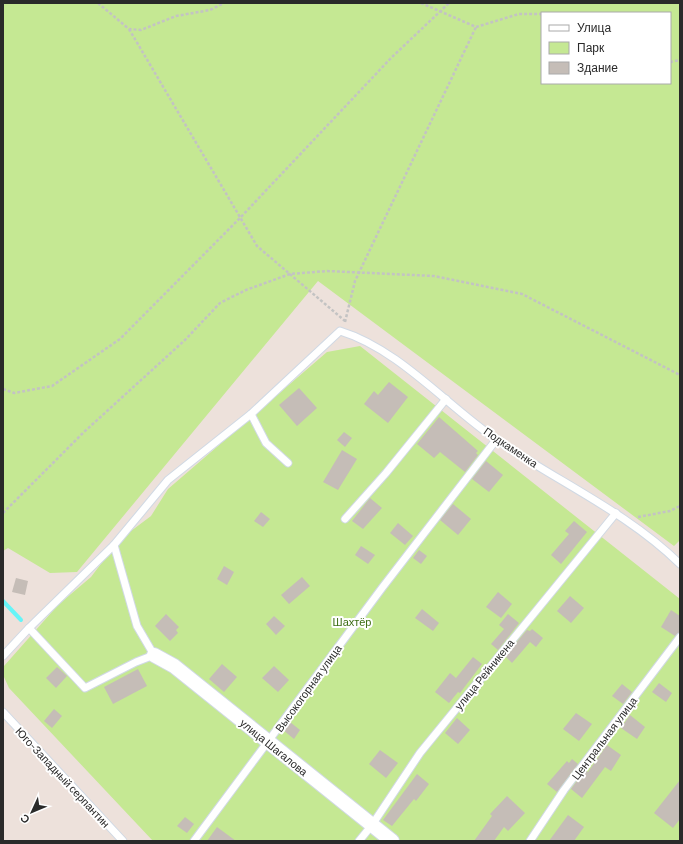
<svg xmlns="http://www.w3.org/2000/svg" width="683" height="844" viewBox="0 0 683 844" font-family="Barlow,sans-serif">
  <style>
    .green { fill: #c5e893; fill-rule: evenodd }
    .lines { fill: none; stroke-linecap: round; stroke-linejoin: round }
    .stream { stroke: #66f5f8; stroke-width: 4 }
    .building { fill: #c5bdb7 }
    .lane-casing { stroke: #d0d9e4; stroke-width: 9 }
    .street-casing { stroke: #d0d9e4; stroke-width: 16 }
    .path { stroke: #c3c3c3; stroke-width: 2.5; stroke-dasharray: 3 2; stroke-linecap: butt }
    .lane { stroke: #fff; stroke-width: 7 }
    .street { stroke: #fff; stroke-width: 14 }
    .labels { text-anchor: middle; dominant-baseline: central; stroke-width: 4; stroke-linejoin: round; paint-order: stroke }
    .street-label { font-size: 11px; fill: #2a2a2a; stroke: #fff }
    .park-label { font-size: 11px; fill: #3d6d14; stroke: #fff }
  </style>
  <rect width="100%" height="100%" fill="#ede1db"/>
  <!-- green -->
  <g class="green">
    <path d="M3 3H680V540L674 546 318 281 77 572 50 573 8 548 3 551ZM542 13H670V83H542Z"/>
    <polygon points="360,346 680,599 680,841 153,841 9,688 4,677 4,666 58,605 91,577 119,540 151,516 168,489 327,352"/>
  </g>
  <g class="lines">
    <!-- stream -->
    <polyline class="stream" points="3,601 21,620"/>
  </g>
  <!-- building -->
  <g class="building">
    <polygon points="389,382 408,397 388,423 364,404 374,391 378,395"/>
    <polygon points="299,388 317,408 297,426 279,405"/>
    <polygon points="439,417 478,451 476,453 478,455 465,472 440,452 434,458 417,444"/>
    <polygon points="344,432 352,438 345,447 337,440"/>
    <polygon points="342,450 357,459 338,490 323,482"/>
    <polygon points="486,461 503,475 489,492 472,479"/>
    <polygon points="370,498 382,508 363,529 352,521"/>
    <polygon points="453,504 471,519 458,535 440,520"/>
    <polygon points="261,512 270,519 263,527 254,521"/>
    <polygon points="574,521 587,532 561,564 551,555 569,534 565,531"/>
    <polygon points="398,523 413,536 405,545 390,533"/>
    <polygon points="361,546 375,555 368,564 355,555"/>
    <polygon points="419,550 427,556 421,564 413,558"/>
    <polygon points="224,566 234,572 227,585 217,579"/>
    <polygon points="302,577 310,586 289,604 281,595"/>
    <polygon points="16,578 28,581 25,595 12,592"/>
    <polygon points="498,592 512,604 501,618 486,607"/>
    <polygon points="570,596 584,608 571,623 557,611"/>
    <polygon points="422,609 439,623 433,631 415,618"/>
    <polygon points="671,610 680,616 680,632 675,636 661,627"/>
    <polygon points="166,614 179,627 176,630 178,633 170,641 155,626"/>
    <polygon points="508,614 519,623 498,650 491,644 504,629 499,625"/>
    <polygon points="274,616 285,626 276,635 266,624"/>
    <polygon points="532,629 543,638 536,647 530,642 512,663 505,656 527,630 530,631"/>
    <polygon points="473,657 482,664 460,693 458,692 449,703 435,692 450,673 456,678"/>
    <polygon points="222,664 237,677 224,692 209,679"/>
    <polygon points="274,666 289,680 278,692 262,678"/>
    <polygon points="57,667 67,676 56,688 46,678"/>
    <polygon points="138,669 147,686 113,704 104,687"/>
    <polygon points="659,683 672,693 666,702 652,692"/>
    <polygon points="622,684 632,692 623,704 612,696"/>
    <polygon points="54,709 62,716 52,728 44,721"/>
    <polygon points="576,713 592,724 579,741 563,729"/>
    <polygon points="630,715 645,727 637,739 621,728"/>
    <polygon points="457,718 470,730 458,744 445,733"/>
    <polygon points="290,722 300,730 294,739 283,730"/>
    <polygon points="607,745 621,755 611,771 605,767 582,798 571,789 585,770 588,772"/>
    <polygon points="380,750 398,763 386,778 369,764"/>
    <polygon points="572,759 578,764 557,792 547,784 567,761 569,763"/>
    <polygon points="417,774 429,784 416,801 414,799 392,826 383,820"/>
    <polygon points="680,780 680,819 673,828 654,813"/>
    <polygon points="507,796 525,813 508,831 504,827 494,841 474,841 492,816 490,814"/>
    <polygon points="568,815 584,827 574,841 549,841"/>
    <polygon points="185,817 194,824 187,833 177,826"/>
    <polygon points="217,827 236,841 207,841"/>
  </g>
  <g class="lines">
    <!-- lane casing -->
    <g class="lane-casing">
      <g id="lane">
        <polyline points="251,414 266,443 288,463"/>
        <polyline points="345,519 386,473 446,399"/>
        <polyline points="29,628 85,688 136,662 154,655 137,626 114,545"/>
        <path d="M3 656 29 628 114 545 168 480 251 414 340 331C399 349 447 406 497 440 558 482 627 512 680 564"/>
        <polyline points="3,712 123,841"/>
        <polyline points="194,841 382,588 496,440"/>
        <polyline points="359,841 372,825 420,753 616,513"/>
        <polyline points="530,841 564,790 680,637"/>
      </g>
    </g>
    <!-- street casing -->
    <g class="street-casing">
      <polyline id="street" points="154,655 174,666 392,841"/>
    </g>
    <!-- path -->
    <g class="path">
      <polyline points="98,3 129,29 141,30 176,16 210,10 224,3"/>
      <polyline points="421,3 476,27 519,14 542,14"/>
      <polyline points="129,29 257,246 345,321"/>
      <polyline points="670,62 680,60"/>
      <polyline points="345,322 355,281 476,27"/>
      <polyline points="3,389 14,393 52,386 120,339 240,218 391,58 449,3"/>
      <polyline points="3,513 84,432 185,340 220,303 246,290 290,274 327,271 434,276 522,294 680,375"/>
      <polyline points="638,517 670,511 680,506"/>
    </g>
    <!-- lane -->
    <use href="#lane" class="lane"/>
    <!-- street -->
    <use href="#street" class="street"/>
  </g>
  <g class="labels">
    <!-- street labels -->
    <g class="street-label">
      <text transform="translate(511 447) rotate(34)">Подкаменка</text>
      <text transform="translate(484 674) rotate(-51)">улица Рейникена</text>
      <text transform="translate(308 688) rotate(-54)">Высокогорная улица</text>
      <text transform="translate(604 738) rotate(-53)">Центральная улица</text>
      <text transform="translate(274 747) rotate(39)">улица Шагалова</text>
      <text transform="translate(63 777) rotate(47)">Юго-Западный серпантин</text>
    </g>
    <!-- park labels -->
    <g class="park-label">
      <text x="352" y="621">Шахтёр</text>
    </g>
  </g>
  <!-- border -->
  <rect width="683" height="844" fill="none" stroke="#2a2a2a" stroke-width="8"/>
  <!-- legend -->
  <rect x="541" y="12" width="130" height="72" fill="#ffffff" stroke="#aaaaaa"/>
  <rect x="549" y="25" width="20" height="6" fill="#ffffff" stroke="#aaaaaa"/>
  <text x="577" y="32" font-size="12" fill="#2a2a2a">Улица</text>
  <rect x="549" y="42" width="20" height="12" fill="#c5e893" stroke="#aaaaaa"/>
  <text x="577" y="52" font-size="12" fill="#2a2a2a">Парк</text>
  <rect x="549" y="62" width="20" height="12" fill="#c5bdb7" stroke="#aaaaaa"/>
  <text x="577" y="72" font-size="12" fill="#2a2a2a">Здание</text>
  <!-- north arrow -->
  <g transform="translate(32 812) rotate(226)" stroke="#ffffff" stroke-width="3" paint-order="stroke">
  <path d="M0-3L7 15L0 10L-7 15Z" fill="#2a2a2a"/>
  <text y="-6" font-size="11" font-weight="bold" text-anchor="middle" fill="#2a2a2a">С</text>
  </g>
</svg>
